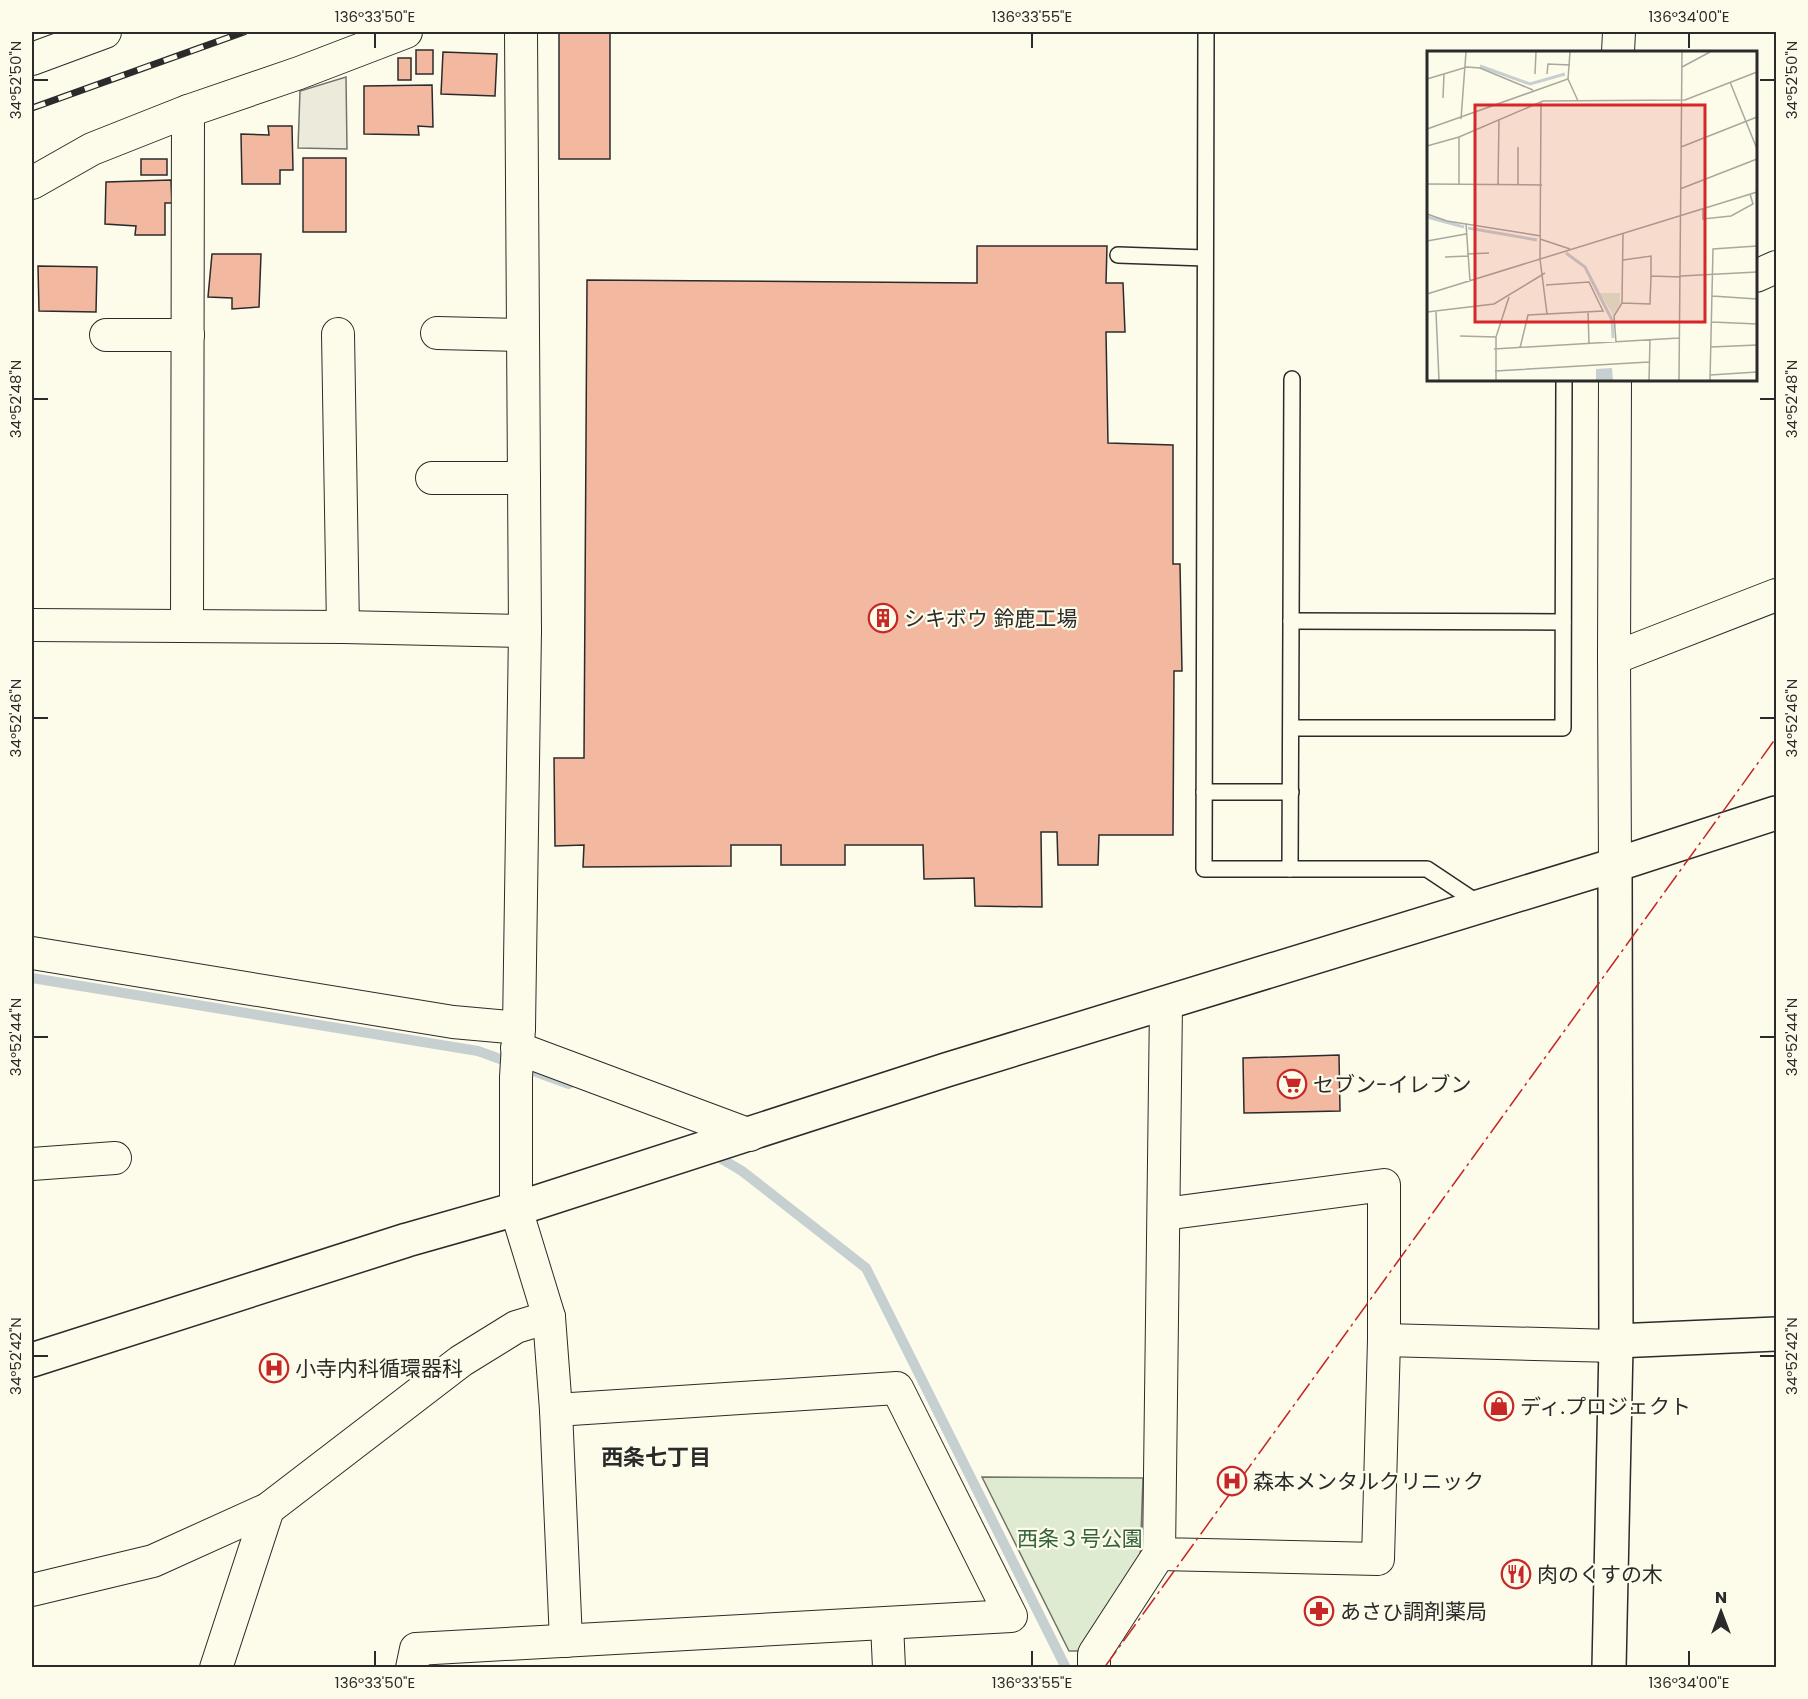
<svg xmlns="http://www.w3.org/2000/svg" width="1808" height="1699" viewBox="0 0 1808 1699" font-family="Poppins,'Noto Sans JP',sans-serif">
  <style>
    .green { fill: #deebd1; stroke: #74746e; stroke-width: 1.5 }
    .parking { fill: #eceadb; stroke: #74746e; stroke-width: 1.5 }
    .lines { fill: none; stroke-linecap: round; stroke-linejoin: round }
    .stream { stroke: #c7d0d0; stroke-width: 10 }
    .building { fill: #f2b8a0; stroke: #2b2b2b; stroke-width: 1.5 }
    .service-casing { stroke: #2b2b2b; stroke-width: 18 }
    .minor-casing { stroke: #2b2b2b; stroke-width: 34 }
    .tertiary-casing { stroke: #2b2b2b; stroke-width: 36 }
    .service { stroke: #fdfbea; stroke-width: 15 }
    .minor { stroke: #fdfbea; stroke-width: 32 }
    .tertiary { stroke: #fdfbea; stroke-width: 33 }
    .rail-casing { stroke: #2b2b2b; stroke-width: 7 }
    .rail { stroke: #fdfbea; stroke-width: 4.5; stroke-dasharray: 14; stroke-linecap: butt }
    .power { stroke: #c62828; stroke-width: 1.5; stroke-dasharray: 21 4.5 3 4.5; stroke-linecap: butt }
    .ticks { fill: none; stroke: #2b2b2b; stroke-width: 2 }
    .labels { text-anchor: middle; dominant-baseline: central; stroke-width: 4.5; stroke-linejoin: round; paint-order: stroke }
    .poi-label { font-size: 21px; fill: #2b2b2b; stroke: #fdfbea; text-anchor: start }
    .park-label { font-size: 21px; fill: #34623c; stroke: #fdfbea }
    .neighbourhood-label { font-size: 22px; font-weight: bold; fill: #2b2b2b; stroke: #fdfbea }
    .inset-river { fill: none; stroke: #c7d0d0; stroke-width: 3 }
    .inset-road { fill: none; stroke: #a9a89e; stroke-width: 1.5 }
    .view { fill: #d62828; fill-opacity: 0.15; stroke: #d62828; stroke-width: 3 }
    .inset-edge { fill: none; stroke: #2b2b2b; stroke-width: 3 }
    .neatline { fill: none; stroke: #2b2b2b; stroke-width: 2 }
    .ticks-label { font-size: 15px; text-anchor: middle; fill: #2b2b2b }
  </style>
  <rect width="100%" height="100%" fill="#fdfbea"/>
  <!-- green -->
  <polygon class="green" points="982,1477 1143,1478 1140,1562 1083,1651 1069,1651"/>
  <!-- parking -->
  <polygon class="parking" points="346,77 347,149 298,148 300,91"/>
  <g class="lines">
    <!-- stream -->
    <g class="stream">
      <polyline points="32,978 478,1051 569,1084"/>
      <polyline points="715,1155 742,1171 866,1268 1066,1668"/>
    </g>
  </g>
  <!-- building -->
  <g class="building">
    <rect x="559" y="32" width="51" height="127"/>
    <rect x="416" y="50" width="17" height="24"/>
    <polygon points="443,52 497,54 495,96 441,94"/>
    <rect x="398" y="58" width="13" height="22"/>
    <polygon points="432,85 433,127 418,126 419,135 364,134 364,86"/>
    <polygon points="268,126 292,126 293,170 280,170 280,184 242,184 241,134 269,135"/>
    <rect x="303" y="158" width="43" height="74"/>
    <rect x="141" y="159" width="26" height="16"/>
    <polygon points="171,180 172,203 165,203 165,235 135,235 136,226 105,224 106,182"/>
    <polygon points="977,246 1107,246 1106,283 1123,283 1125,332 1106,332 1108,443 1173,445 1173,564 1180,564 1182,671 1174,671 1173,835 1099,835 1098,865 1058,865 1057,832 1041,832 1042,907 975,906 974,878 924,879 923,845 845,845 845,865 781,865 781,845 731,845 731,866 583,867 584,845 555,846 554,758 584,758 587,280 977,283"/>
    <polygon points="212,254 261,254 259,307 232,309 232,298 208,297"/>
    <polygon points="38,266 97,267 96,312 39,311"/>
    <polygon points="1339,1055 1340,1111 1244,1113 1243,1058"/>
  </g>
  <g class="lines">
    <!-- service casing -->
    <g class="service-casing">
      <g id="service">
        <polyline points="1206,32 1204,869 1427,869 1481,905"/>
        <polyline points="1118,255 1205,258"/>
        <polyline points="1291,621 1563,622"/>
        <polyline points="1291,728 1563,728 1564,380"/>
        <polyline points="1204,792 1291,792"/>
        <polyline points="1290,869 1292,379"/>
      </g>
    </g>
    <!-- minor casing -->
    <g class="minor-casing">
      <g id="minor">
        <polyline points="521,32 525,631 519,1028 516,1077 516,1209 549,1317 556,1410 566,1641"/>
        <polyline points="1618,52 1619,32"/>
        <polyline points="32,59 105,32"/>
        <polyline points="32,183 92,149 188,111 299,73 406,32"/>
        <polyline points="1756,276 1776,267"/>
        <polyline points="437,333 523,335"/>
        <polyline points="338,334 343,627"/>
        <polyline points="106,335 188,335"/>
        <polyline points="1615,380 1614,658 1615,865"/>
        <polyline points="432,478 524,478"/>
        <polyline points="32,625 343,627 525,631"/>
        <polyline points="187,626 188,111"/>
        <polyline points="1614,658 1776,595"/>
        <polyline points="32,953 453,1022 519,1028"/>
        <polyline points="1166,1004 1159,1554 1378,1559 1384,1340 1616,1346"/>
        <polyline points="517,1048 750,1135"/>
        <polyline points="32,1164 115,1158"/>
        <polyline points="1164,1214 1384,1185 1384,1340"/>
        <polyline points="32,1590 153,1561 268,1509 461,1361 516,1327 549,1317"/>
        <polyline points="887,1624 889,1668"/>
        <polyline points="216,1668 268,1509"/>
        <polyline points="412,1668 416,1649 1011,1616 897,1388 556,1410"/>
        <polyline points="1094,1668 1094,1654 1159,1554"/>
      </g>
    </g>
    <!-- tertiary casing -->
    <g class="tertiary-casing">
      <g id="tertiary">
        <polyline points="1616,1341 1776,1334"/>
        <polyline points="32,1360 407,1240 516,1209 946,1070 1615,865 1776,813"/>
        <polyline points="1609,1668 1616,1346 1615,865"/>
      </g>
    </g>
    <!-- service -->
    <use href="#service" class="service"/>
    <!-- minor -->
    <use href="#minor" class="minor"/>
    <!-- tertiary -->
    <use href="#tertiary" class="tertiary"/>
    <!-- rail casing -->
    <g class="rail-casing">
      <polyline id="rail" points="32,108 244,32"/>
    </g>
    <!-- rail -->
    <use href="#rail" class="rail"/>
    <!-- power -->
    <polyline class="power" points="1104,1668 1776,738"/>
  </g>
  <!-- ticks -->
  <path class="ticks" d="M375 33V48M1032 33V48M1689 33V48M33 80H48M1760 80H1775M33 399H48M1760 399H1775M33 718H48M1760 718H1775M33 1037H48M1760 1037H1775M33 1356H48M1760 1356H1775M375 1651V1666M1032 1651V1666M1689 1651V1666"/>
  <!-- icons -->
  <defs>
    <g id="building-ring" transform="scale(1.5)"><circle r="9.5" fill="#fdfbea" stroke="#c62828" stroke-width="1.5"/><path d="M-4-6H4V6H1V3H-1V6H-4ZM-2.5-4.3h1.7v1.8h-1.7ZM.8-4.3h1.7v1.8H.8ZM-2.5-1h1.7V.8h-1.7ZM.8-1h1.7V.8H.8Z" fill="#c62828"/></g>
    <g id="supermarket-ring" transform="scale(1.5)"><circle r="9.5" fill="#fdfbea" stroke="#c62828" stroke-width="1.5"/><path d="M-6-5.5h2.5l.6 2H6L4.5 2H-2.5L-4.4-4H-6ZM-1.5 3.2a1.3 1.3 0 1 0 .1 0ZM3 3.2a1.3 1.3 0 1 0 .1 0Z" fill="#c62828"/></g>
    <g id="hospital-ring" transform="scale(1.5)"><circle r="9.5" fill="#fdfbea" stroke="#c62828" stroke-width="1.5"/><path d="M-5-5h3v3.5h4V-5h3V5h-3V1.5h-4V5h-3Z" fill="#c62828"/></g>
    <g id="shop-ring" transform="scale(1.5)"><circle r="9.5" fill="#fdfbea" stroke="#c62828" stroke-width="1.5"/><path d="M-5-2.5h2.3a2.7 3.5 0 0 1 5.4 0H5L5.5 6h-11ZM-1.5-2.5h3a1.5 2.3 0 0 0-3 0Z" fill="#c62828"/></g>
    <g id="restaurant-ring" transform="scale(1.5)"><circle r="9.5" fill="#fdfbea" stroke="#c62828" stroke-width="1.5"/><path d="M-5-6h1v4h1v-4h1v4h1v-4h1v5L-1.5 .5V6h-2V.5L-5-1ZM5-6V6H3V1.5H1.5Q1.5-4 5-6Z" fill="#c62828"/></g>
    <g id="pharmacy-ring" transform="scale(1.5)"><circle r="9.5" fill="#fdfbea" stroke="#c62828" stroke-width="1.5"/><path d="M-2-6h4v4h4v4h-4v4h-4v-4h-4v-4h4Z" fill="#c62828"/></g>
  </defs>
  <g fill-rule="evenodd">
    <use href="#building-ring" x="883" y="618"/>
    <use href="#supermarket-ring" x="1292" y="1084"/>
    <use href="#hospital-ring" x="274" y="1368"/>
    <use href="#shop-ring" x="1499" y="1406"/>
    <use href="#hospital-ring" x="1232" y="1481"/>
    <use href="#restaurant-ring" x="1516" y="1574"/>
    <use href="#pharmacy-ring" x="1319" y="1611"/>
  </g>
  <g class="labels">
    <!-- poi labels -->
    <g class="poi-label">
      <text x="904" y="618">シキボウ 鈴鹿工場</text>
      <text x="1313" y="1084">セブン-イレブン</text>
      <text x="295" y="1368">小寺内科循環器科</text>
      <text x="1520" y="1406">ディ.プロジェクト</text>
      <text x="1253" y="1481">森本メンタルクリニック</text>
      <text x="1537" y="1574">肉のくすの木</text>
      <text x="1340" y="1611">あさひ調剤薬局</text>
    </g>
    <!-- park labels -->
    <g class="park-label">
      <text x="1080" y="1538">西条３号公園</text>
    </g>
    <!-- neighbourhood labels -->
    <g class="neighbourhood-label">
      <text x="656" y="1457">西条七丁目</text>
    </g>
  </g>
  <!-- overview -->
  <g transform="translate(1427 51)">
    <rect width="330" height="330" fill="#fdfbea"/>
    <path d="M173 242H193V253L186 264Z" fill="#deebd1"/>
    <path d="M185 317 186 329H169V318Z" fill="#c7d0d0"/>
    <path class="inset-river" d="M53 15 103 33 138 23M0 166 37 176M41 177 110 189M139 202 158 216 185 269 186 287"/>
    <path class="inset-road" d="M255 16 283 1M108 23 109 1M120 23 121 13 143 14M0 28 40 16 53 17 106 39M141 28 151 50M303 31 330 98M16 47 17 23M114 51 113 208 120 263M34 68 39 1M0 78 141 28 143 1M32 86V133M0 95 32 86 116 50 258 49 330 21M91 96V134M254 96 330 66M0 133 115 134M71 134 72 68M253 138 330 108M276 157V168L304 165 326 153 323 143M0 163 20 170 114 185M39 173 43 230M196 182 195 252 223 253 224 225 254 226M113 188 143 198M0 190 39 183M40 203 62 202M18 206 41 205M196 209 224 205V225M254 225 330 221M0 243 330 141M285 245 330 248M0 261 67 253 118 222M9 261 12 329M161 261 162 293M285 271 330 273M33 285 69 286M189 291 187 265 195 252M284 296 330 294M93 297 101 264 176 260 162 231 119 234M67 298 252 287M68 320 222 311M283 324 330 321M69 329V286L82 246M222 329 223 289M252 329 255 1M283 329 286 198 330 195"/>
    <path class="view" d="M48 54H278V271H48Z"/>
    <rect width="330" height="330" class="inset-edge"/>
  </g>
  <!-- border -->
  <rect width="1808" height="1699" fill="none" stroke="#fdfbea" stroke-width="66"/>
  <!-- north arrow -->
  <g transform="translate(1721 1612)" stroke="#fdfbea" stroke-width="4.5" paint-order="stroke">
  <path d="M0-4.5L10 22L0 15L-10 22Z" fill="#2b2b2b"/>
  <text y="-9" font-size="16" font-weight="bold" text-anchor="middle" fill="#2b2b2b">N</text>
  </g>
  <rect x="33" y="33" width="1742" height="1633" class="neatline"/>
  <g class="ticks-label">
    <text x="375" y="22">136°33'50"E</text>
    <text x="1032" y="22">136°33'55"E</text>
    <text x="1689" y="22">136°34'00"E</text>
    <text transform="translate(16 80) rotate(-90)" y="5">34°52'50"N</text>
    <text transform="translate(1792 80) rotate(-90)" y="5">34°52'50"N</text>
    <text transform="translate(16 399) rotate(-90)" y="5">34°52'48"N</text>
    <text transform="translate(1792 399) rotate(-90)" y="5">34°52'48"N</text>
    <text transform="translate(16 718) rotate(-90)" y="5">34°52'46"N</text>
    <text transform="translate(1792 718) rotate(-90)" y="5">34°52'46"N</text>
    <text transform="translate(16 1037) rotate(-90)" y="5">34°52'44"N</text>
    <text transform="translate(1792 1037) rotate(-90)" y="5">34°52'44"N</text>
    <text transform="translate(16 1356) rotate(-90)" y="5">34°52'42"N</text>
    <text transform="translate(1792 1356) rotate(-90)" y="5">34°52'42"N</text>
    <text x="375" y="1688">136°33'50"E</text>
    <text x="1032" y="1688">136°33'55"E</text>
    <text x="1689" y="1688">136°34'00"E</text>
  </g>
</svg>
